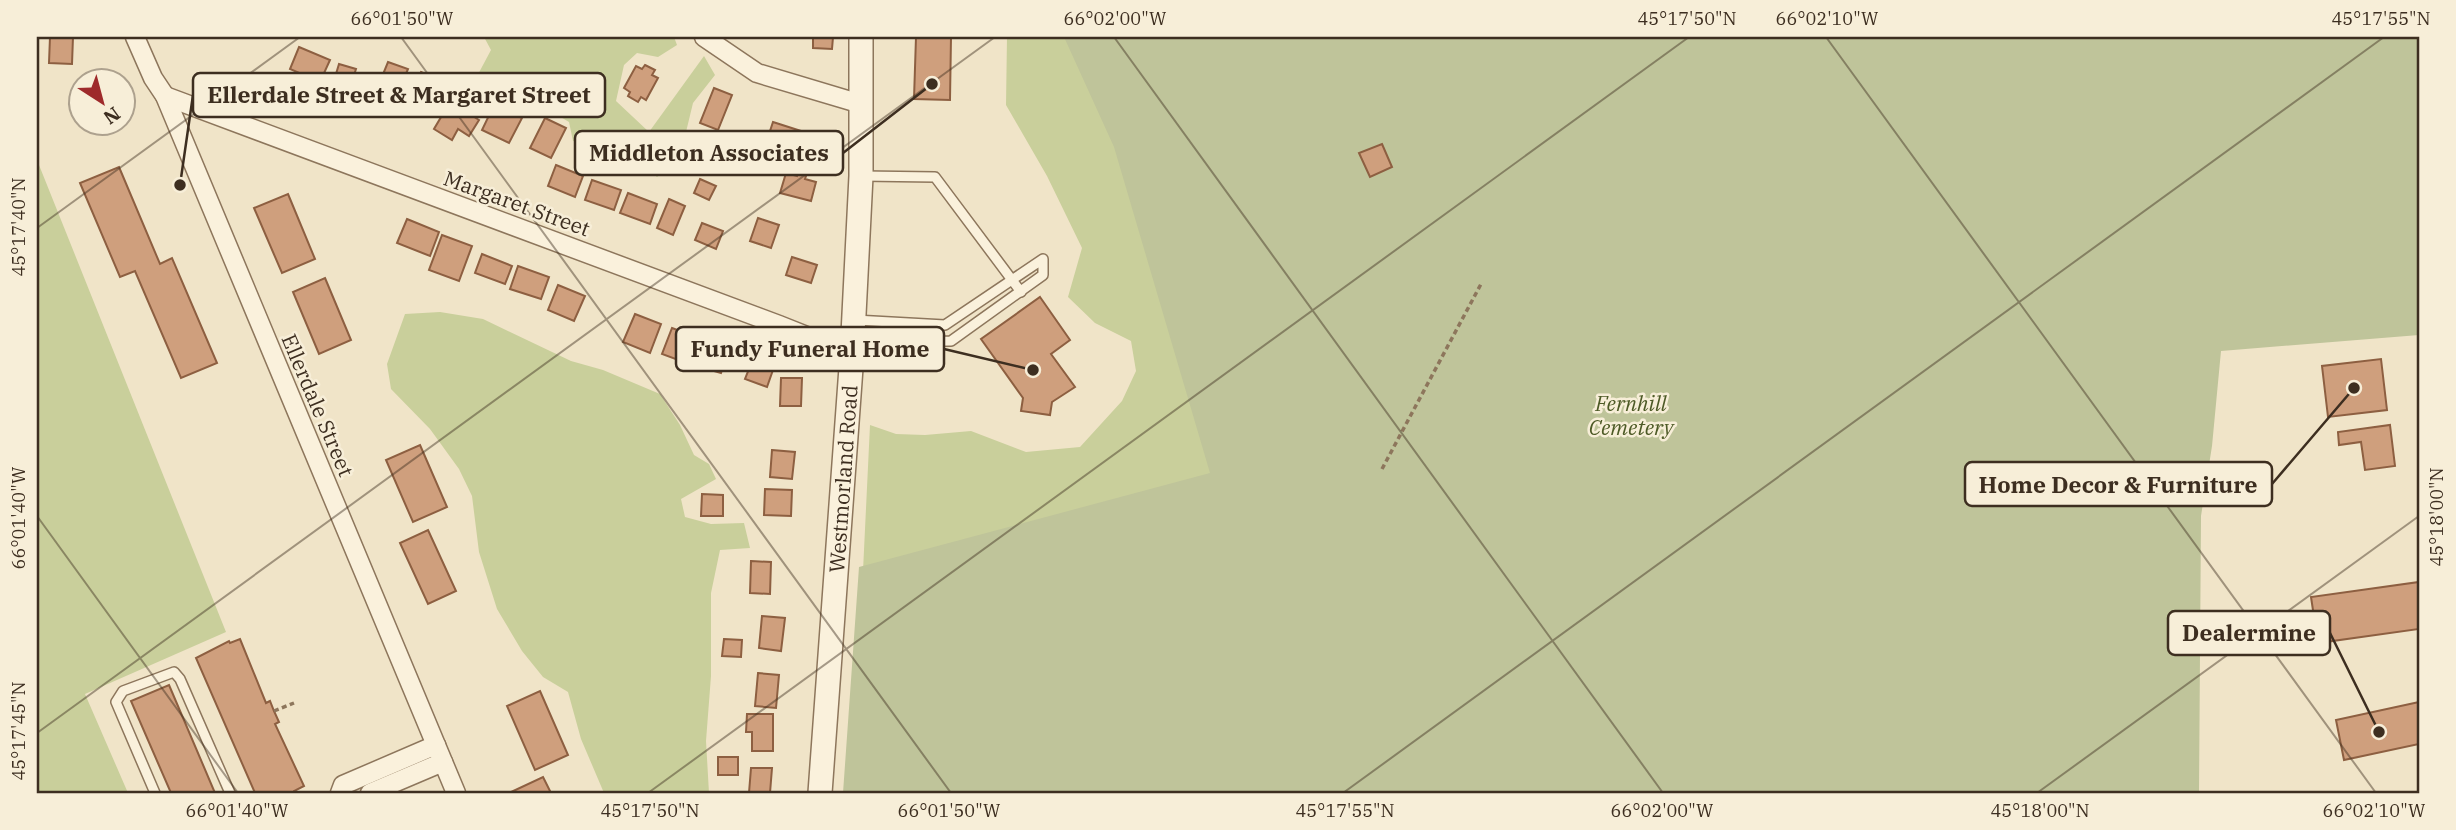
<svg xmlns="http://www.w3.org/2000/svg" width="2456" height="830" viewBox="0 0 2456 830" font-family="'IBM Plex Serif',serif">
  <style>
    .green { fill: #c9cf9b }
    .cemetery { fill: #bfc49a }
    .building { fill: #cf9f7d; stroke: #8d5f41; stroke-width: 2 }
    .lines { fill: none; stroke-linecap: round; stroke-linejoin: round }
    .service-casing { stroke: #8d765c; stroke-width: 12 }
    .minor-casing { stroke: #8d765c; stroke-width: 21 }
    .tertiary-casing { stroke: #8d765c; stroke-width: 26 }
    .path { stroke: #8d765c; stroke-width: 3.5; stroke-dasharray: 5 3.5; stroke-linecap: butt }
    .service { stroke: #faf1dc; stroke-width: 9 }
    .minor { stroke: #faf1dc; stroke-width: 18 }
    .tertiary { stroke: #faf1dc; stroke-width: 23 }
    .ticks { fill: none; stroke: #3d2e20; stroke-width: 2; stroke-opacity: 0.45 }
    .labels { text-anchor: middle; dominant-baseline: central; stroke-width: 5; stroke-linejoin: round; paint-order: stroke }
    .street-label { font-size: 21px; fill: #3d2e20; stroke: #f7eed8 }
    .park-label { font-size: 21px; font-style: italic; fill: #4d5a26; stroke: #f7eed8 }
    .leader { fill: none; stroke: #3d2e20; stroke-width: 2.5 }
    .callout-dot { fill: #3d2e20; stroke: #f7eed8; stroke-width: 2.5 }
    .callout { fill: #f7eed8; stroke: #3d2e20; stroke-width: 2.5 }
    .callout-label { font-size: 23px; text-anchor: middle; font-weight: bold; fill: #3d2e20 }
    .neatline { fill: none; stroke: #3d2e20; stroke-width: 2.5 }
    .ticks-label { font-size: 18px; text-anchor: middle; fill: #3d2e20 }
  </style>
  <rect width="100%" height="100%" fill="#f0e4c8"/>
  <!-- green -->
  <g class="green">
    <polygon points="484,37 674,37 677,45 658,57 637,53 624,65 616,101 649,132 704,56 715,75 693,103 679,161 657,177 629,152 573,141 569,122 537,103 490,97 475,100 475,80 491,50"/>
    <polygon points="1007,37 1185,37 1321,498 857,696 870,425 896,434 925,435 971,431 1026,452 1080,447 1122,401 1136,371 1131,341 1095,323 1068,297 1082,248 1047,176 1006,105"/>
    <polygon points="37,160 226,632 85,694 128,793 37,793"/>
    <polygon points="440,312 483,319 571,361 603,370 660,394 680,425 694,455 709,464 716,479 681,499 685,517 711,524 744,523 750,548 720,550 711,593 711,676 706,741 709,793 604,793 581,739 568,692 543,677 522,651 497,609 479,552 472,496 459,469 430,429 391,389 387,364 405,314"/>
  </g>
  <!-- cemetery -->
  <polygon class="cemetery" points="1064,37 2419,37 2419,335 2221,351 2212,446 2201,516 2199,793 843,793 859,567 1210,473 1114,147"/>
  <!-- building -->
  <g class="building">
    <polygon points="50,37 73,37 72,64 49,63"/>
    <polygon points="813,37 833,37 832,49 813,48"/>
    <polygon points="916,37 951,37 950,100 914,99"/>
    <polygon points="299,47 330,60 320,82 290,69"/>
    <polygon points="388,62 408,69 396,97 377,89"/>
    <polygon points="339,64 356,69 346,100 330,94"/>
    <polygon points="645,65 655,70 652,75 658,78 646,100 641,97 638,102 628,96 630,92 624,88 636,66 642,69"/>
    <polygon points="421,72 446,84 433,110 408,98"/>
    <polygon points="714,88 732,95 718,130 700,123"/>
    <polygon points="450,102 479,120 469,136 458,129 452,140 434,129"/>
    <polygon points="494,105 522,118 509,143 482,130"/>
    <polygon points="545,118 566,128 551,158 530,148"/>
    <polygon points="773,122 804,132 798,150 767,140"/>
    <polygon points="1382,144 1392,167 1370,177 1359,153"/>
    <polygon points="556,165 583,176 575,197 548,186"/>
    <polygon points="119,167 160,264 172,258 217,363 181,378 135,271 120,277 80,183"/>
    <polygon points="798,171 807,173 805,179 816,182 811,201 780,193 786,173 797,176"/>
    <polygon points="700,179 716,186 709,200 694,193"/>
    <polygon points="592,180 621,190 614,210 585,200"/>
    <polygon points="628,193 657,204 650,224 620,213"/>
    <polygon points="288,194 315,259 282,273 254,208"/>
    <polygon points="669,199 685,206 673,235 657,228"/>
    <polygon points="758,218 779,225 771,248 750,241"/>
    <polygon points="407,219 439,232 430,256 397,243"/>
    <polygon points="702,223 723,231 716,249 695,240"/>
    <polygon points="442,235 472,246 459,281 429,270"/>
    <polygon points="482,254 512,266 505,284 475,273"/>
    <polygon points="792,257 817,265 811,283 786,275"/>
    <polygon points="518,266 549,277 541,299 510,289"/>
    <polygon points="325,278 351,340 319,354 293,292"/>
    <polygon points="558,285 585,296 574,321 548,310"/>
    <polygon points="1040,297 1070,340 1051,354 1075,387 1052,402 1050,415 1021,411 1023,398 981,339"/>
    <polygon points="635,314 661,324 650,353 623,342"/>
    <polygon points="672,328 699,338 689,364 662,354"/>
    <polygon points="706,341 729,349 721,373 697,366"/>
    <polygon points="753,359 774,367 767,387 745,379"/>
    <polygon points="2381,359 2387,410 2328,417 2322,366"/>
    <polygon points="781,378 802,378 801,406 780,406"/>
    <polygon points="2390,425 2395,466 2365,470 2361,442 2339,445 2338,432"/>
    <polygon points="420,445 447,507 413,522 386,460"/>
    <polygon points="772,450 795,452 792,479 770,477"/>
    <polygon points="765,489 792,490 791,516 764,515"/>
    <polygon points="702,494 723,495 723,516 701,516"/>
    <polygon points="428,530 456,591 428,604 400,543"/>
    <polygon points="751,561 771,562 770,594 750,593"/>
    <polygon points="2419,582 2419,629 2318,643 2311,597"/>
    <polygon points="762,616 785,618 781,651 759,648"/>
    <polygon points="240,639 266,703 270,701 274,711 279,722 275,724 304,786 294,791 294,793 255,793 196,658 229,641 230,643"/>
    <polygon points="724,639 742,640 741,657 722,656"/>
    <polygon points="758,673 779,675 776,708 755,706"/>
    <polygon points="169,685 215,793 171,793 131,701"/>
    <polygon points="540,691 568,755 535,770 507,706"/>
    <polygon points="2419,702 2419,744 2344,760 2336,720"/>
    <polygon points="747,714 773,714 773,751 752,751 752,732 746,732"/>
    <rect x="718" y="757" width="20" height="18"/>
    <polygon points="751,768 772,768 770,793 749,793"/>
    <polygon points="543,777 551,793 509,793"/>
  </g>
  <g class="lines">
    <!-- service casing -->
    <g class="service-casing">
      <g id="service">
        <polyline points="862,176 935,177 1021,292"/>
        <polyline points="854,342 951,341 1043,275 1043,259 945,325 855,320"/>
        <polyline points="155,793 116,702 123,691 174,672 180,679 230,793"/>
      </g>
    </g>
    <!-- minor casing -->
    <g class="minor-casing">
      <g id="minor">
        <polyline points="135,37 153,78 165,96 456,793"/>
        <polyline points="704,37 757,73 861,104"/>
        <polyline points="165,96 779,325 852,354"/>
        <polyline points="340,793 343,785 436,745"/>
        <polyline points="370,793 443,762"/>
      </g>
    </g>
    <!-- tertiary casing -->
    <g class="tertiary-casing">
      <g id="tertiary">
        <path id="s1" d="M820 793 852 354 861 176V37"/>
      </g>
    </g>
    <!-- path -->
    <g class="path">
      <polyline points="1382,469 1481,284"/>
      <polyline points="274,711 294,703"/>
    </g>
    <!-- service -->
    <use href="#service" class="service"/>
    <!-- minor -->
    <use href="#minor" class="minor"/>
    <!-- tertiary -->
    <use href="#tertiary" class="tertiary"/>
  </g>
  <!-- ticks -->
  <path class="ticks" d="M401 37 951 793M1114 37 1663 793M1826 37 2376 793M37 228 300 37M37 516 238 793M37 733 995 37M648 793 1689 37M1343 793 2384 37M2037 793 2419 516"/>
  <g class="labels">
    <!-- street labels -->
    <g class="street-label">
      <text transform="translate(517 203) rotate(20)">Margaret Street</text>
      <text transform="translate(318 405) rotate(67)">Ellerdale Street</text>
      <text stroke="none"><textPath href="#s1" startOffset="315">Westmorland Road</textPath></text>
    </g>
    <!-- park labels -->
    <g class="park-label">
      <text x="1631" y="403">Fernhill<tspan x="1631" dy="24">Cemetery</tspan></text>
    </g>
  </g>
  <!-- callouts -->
  <path class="leader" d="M180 185L193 95M932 84L843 153M1033 370L944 349M2354 388L2272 484M2379 732L2330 633"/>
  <g class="callout-dot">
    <circle cx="180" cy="185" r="7"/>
    <circle cx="932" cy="84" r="7"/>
    <circle cx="1033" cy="370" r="7"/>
    <circle cx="2354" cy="388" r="7"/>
    <circle cx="2379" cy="732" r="7"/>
  </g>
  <g class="callout">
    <rect x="193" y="73" width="412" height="44" rx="7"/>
    <rect x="575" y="131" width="268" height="44" rx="7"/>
    <rect x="676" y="327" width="268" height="44" rx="7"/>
    <rect x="1965" y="462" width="307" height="44" rx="7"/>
    <rect x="2168" y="611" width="162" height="44" rx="7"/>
  </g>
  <g class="callout-label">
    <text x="399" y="103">Ellerdale Street &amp; Margaret Street</text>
    <text x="709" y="161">Middleton Associates</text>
    <text x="810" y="357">Fundy Funeral Home</text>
    <text x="2118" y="493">Home Decor &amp; Furniture</text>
    <text x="2249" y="641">Dealermine</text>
  </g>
  <!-- border -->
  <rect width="2456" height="830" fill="none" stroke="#f7eed8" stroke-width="77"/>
  <!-- north arrow -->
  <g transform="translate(102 102) rotate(144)"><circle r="33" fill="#f7eed8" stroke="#ada18e" stroke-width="2"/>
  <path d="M0-5L12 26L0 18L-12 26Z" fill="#9e2a2b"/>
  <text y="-10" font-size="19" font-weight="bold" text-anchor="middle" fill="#3d2e20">N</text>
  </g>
  <rect x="38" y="38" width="2380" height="754" class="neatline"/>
  <g class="ticks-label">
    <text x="402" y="25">66°01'50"W</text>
    <text x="1115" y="25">66°02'00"W</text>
    <text x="1687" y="25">45°17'50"N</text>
    <text x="1827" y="25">66°02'10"W</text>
    <text x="2381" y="25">45°17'55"N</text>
    <text transform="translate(19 227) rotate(-90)" y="6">45°17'40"N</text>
    <text transform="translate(2437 517) rotate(-90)" y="6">45°18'00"N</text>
    <text transform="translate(19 518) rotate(-90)" y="6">66°01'40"W</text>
    <text transform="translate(19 731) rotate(-90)" y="6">45°17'45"N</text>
    <text x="237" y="817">66°01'40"W</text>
    <text x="650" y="817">45°17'50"N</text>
    <text x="949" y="817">66°01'50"W</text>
    <text x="1345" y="817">45°17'55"N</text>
    <text x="1662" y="817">66°02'00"W</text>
    <text x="2040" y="817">45°18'00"N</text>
    <text x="2374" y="817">66°02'10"W</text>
  </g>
</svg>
